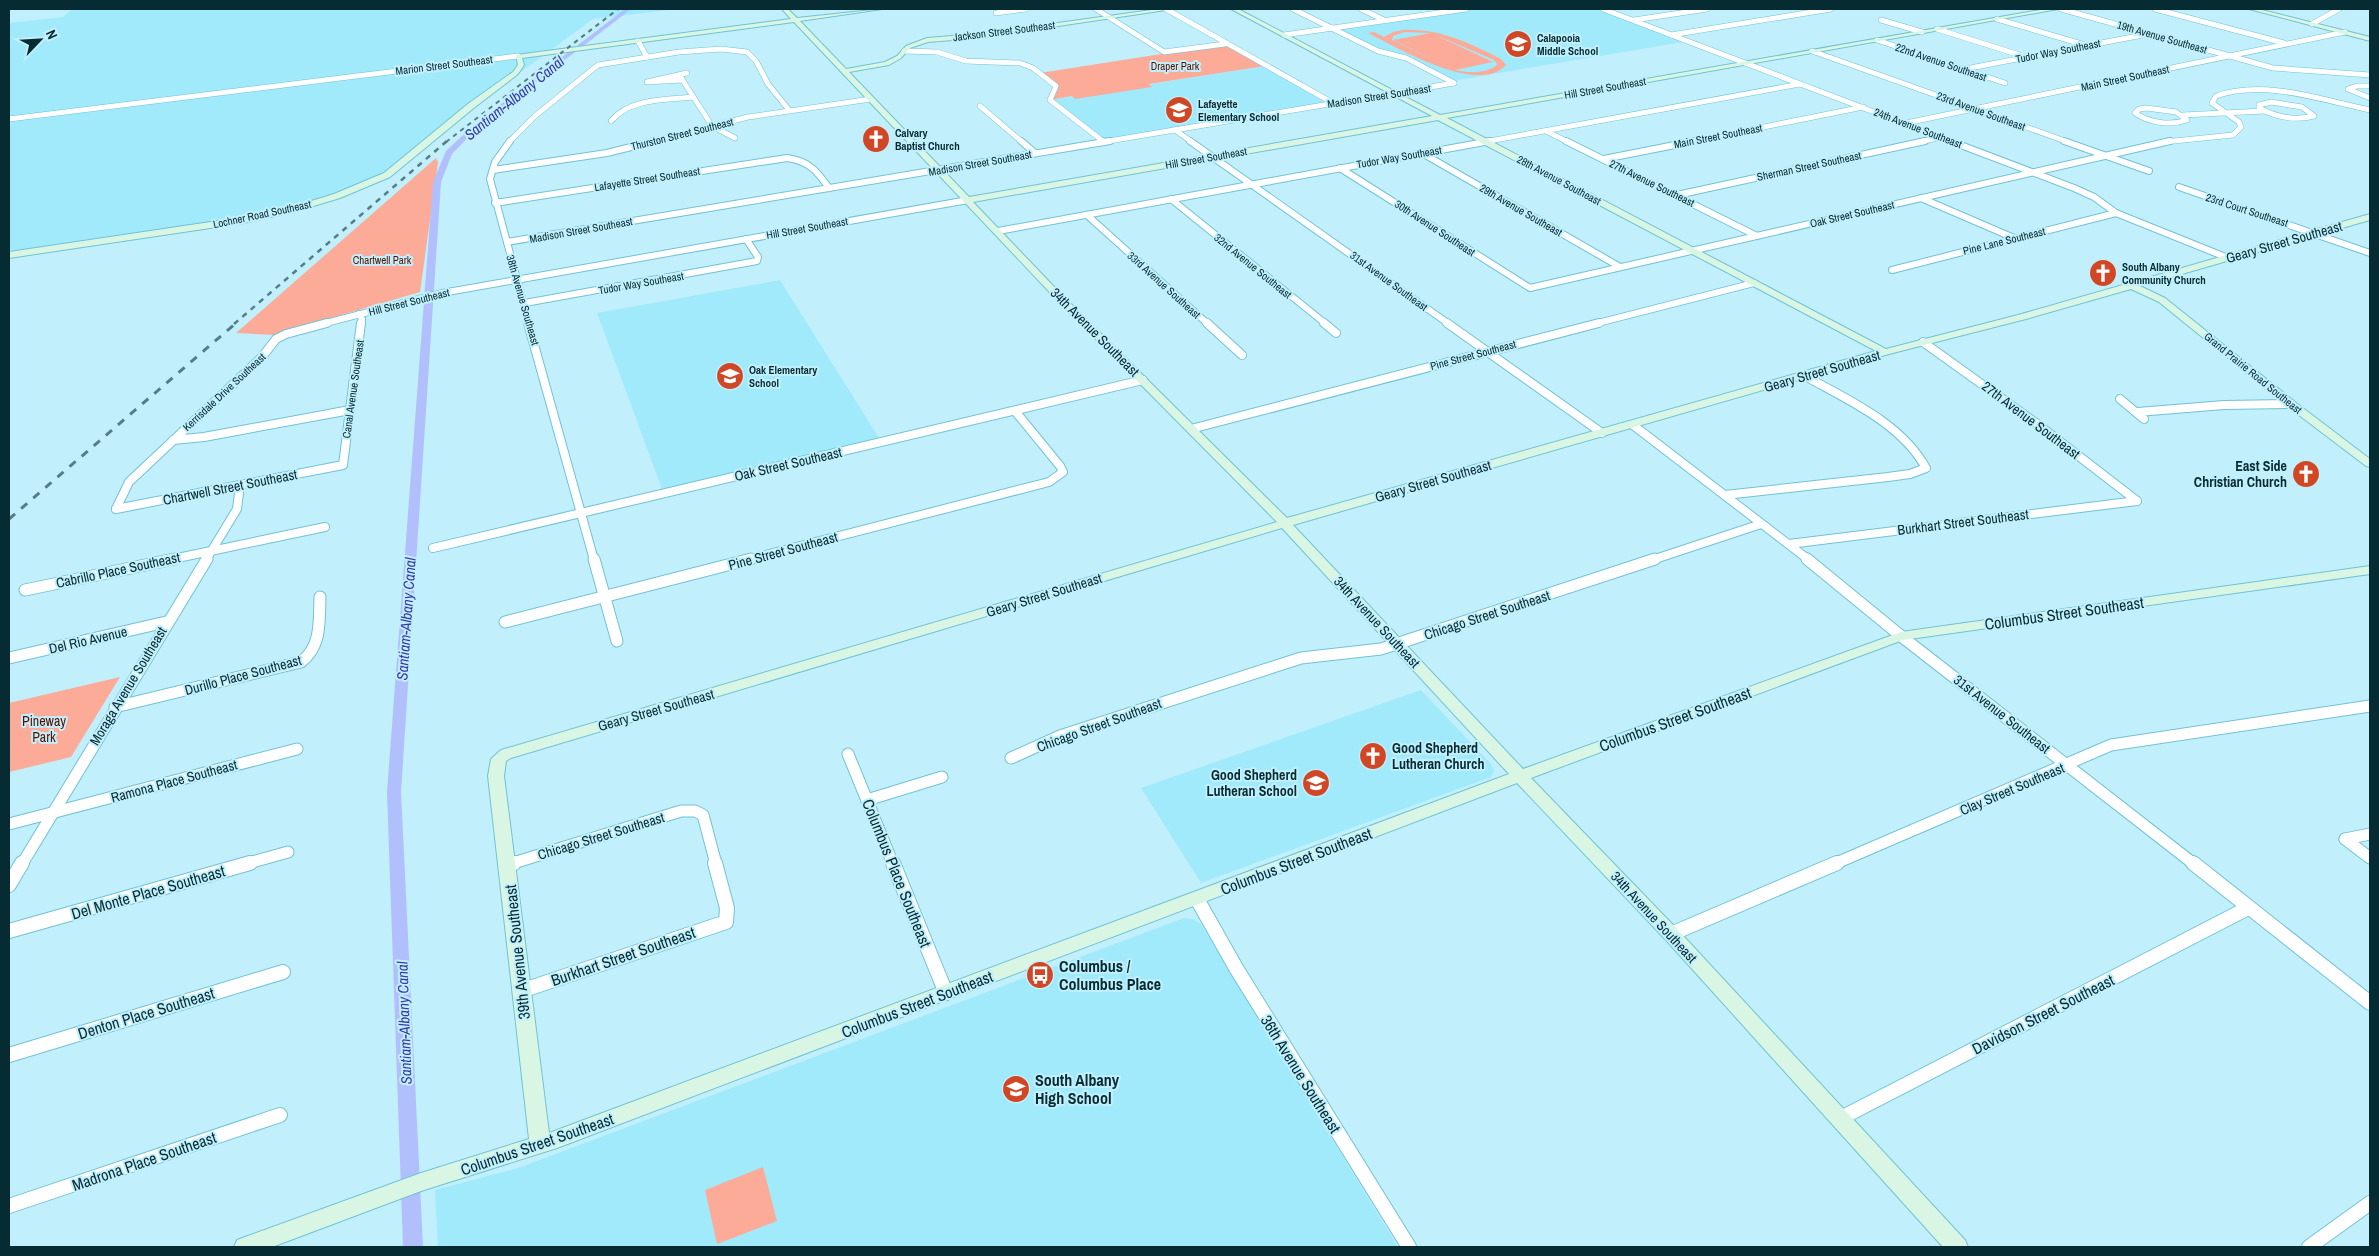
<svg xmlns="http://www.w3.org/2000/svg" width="2379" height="1256" viewBox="0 0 2379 1256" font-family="'Archivo Narrow',sans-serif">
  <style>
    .built { fill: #a1eafc }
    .green { fill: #fbab98; fill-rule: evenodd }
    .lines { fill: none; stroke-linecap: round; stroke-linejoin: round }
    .canal { fill: #b1bffd; fill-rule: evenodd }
    .street-far4-casing { stroke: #70c2d5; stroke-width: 6 }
    .street-far3-casing { stroke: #70c2d5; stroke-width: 8 }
    .street-far2-casing { stroke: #70c2d5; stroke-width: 10 }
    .street-far1-casing { stroke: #70c2d5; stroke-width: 13 }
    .street-casing { stroke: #70c2d5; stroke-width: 16 }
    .secondary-casing { stroke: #70c2d5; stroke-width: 2 }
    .street-far4 { stroke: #fff; stroke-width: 5 }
    .street-far3 { stroke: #fff; stroke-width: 6 }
    .street-far2 { stroke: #fff; stroke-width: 8 }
    .street-far1 { stroke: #fff; stroke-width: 11 }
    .street { stroke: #fff; stroke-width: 14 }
    .secondary { fill: #d8f6e3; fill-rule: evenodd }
    .rail-far2 { stroke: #557d87; stroke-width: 2; stroke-dasharray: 4.5 4.5; stroke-linecap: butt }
    .rail-far1 { stroke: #557d87; stroke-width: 2.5; stroke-dasharray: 5.5 5.5; stroke-linecap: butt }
    .rail { stroke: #557d87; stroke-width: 3; stroke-dasharray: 8 8; stroke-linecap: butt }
    .labels { text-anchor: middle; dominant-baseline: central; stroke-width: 4; stroke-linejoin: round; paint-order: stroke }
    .far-street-label { font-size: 11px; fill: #072b33; stroke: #c1f0fc }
    .far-poi-label { font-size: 11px; font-weight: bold; fill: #072b33; stroke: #c1f0fc; text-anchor: start }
    .far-park-label { font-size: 11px; fill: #591000; stroke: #c1f0fc }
    .street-label { font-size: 14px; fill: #072b33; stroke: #c1f0fc }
    .poi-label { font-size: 14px; font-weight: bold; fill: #072b33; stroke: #c1f0fc; text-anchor: end }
    .park-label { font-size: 14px; fill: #591000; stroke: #c1f0fc }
    .water-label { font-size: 15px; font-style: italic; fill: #3537ac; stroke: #c1f0fc }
    .near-street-label { font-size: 16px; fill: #072b33; stroke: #c1f0fc }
    .near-poi-label { font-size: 16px; font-weight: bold; fill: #072b33; stroke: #c1f0fc; text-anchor: start }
  </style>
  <rect width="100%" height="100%" fill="#c1f0fc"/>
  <!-- built -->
  <g class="built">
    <polygon points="72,9 678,9 593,19 374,180 332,198 277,212 9,251 9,23 63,17"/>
    <polygon points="1465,9 1603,9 1689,41 1452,81 1406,58 1383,52 1332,28"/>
    <polygon points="1265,66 1333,103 1104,142 1050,100"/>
    <polygon points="780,280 879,438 662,489 597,313"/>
    <polygon points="1421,690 1491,764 1494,771 1491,777 1201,883 1141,788"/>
    <polygon points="1184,918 1193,919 1201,924 1398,1247 438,1247 435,1190 518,1168"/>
  </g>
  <!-- green -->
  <g class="green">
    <path d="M1403 30C1439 28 1469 43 1501 59L1506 65C1478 96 1396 47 1368 33L1374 32 1384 37 1393 32ZM1405 32 1431 33 1393 40 1453 69 1392 40 1393 36ZM1433 34 1492 59 1496 62 1497 65C1486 74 1468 73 1455 70L1493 62Z"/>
    <polygon points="1225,44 1265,66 1149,84 1152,87 1075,99 1072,96 1050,100 1056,86 1040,73"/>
    <polygon points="436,158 438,162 420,292 273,335 236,333"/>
    <polygon points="120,677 71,757 9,772 9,703"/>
    <polygon points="763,1167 777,1221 717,1244 705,1190"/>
  </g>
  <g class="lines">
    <!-- canal -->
    <g class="canal">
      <polygon points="625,9 631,9 582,47 578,47 578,45"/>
      <polygon points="570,51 575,52 478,127 452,154 441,182 401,792 423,1247 403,1247 387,792 433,182 446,151 474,125"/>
    </g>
    <!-- street-far4 casing -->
    <g class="street-far4-casing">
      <g id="street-far4">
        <polyline points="1096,9 1164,52 1225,44"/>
        <polyline points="1166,9 1333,103"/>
        <polyline points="1293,9 1378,51 1406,58 1454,83"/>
        <polyline points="1361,9 1384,20"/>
        <polyline points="1603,9 1953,142"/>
        <polyline points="2061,9 2273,68 2370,75"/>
        <polyline points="2155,9 2284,43"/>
        <polyline points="996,13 1026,9"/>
        <polyline points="1997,19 2085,45"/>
        <polyline points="1634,20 1707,9"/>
        <polyline points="1881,20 1922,32"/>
        <polyline points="2312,24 2339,9"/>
        <polyline points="1937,29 2026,57"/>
        <polyline points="1284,35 1466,9"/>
        <polyline points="1671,35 1831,9"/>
        <polyline points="1877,40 2005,83"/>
        <polyline points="638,41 647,57"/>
        <polyline points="904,51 937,52 966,61 1020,63 1033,68 1056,86 1050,100 1104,142"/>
        <polyline points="1812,51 2068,142"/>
        <polyline points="1965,69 2148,34"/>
        <polyline points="680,76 712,126 735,138"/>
        <polyline points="682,80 647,82 687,73"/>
        <polyline points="2370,86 2357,86 2348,89 2370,98"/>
        <path d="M2271 102 2302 107 2314 116C2295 121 2276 117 2259 108V105Z"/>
        <polyline points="980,106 1022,142"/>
        <path d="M2147 108 2176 112 2187 120C2170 126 2150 123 2135 113L2139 109Z"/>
        <polyline points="2183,115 2264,111"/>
        <polyline points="9,119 518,56"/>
        <path d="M611 121C630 98 666 100 693 97"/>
        <polyline points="1906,123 2345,32"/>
        <polyline points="1175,130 1192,142"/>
        <polyline points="1546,131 1568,142"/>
        <polyline points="509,142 535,116 598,65 679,52 721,49 747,52 756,61 768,84 789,110"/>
        <polyline points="650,142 748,117 871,99"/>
        <polyline points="1103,142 1454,83"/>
        <polyline points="1484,142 1800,84"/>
        <polyline points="1689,142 1863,107"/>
        <polyline points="1919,142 1942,137"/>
        <path d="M2164 142 2233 135 2241 127 2239 122 2212 103 2216 96C2265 79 2321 100 2370 110"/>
      </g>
    </g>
    <!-- street-far3 casing -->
    <g class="street-far3-casing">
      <g id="street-far3">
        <polyline points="510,141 495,162 490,179 529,324"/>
        <polyline points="1021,141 1035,153"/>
        <polyline points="1102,141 1104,142"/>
        <polyline points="1190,141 1449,324"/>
        <polyline points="1566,141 1757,236"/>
        <polyline points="1950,141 2074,188 2094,197 2116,213 2228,258"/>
        <polyline points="2064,141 2149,171"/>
        <polyline points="1422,153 1620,267"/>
        <polyline points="1604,159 1695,141"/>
        <polyline points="1340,168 1530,288 2170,141"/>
        <polyline points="493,170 607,153 655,141"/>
        <polyline points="2179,187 2370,253"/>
        <polyline points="1677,195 1925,141"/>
        <polyline points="1921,198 2014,238"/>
        <polyline points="1171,199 1326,324"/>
        <path d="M495 203 787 158C809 161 817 171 829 188"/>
        <polyline points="1087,215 1208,324"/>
        <polyline points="998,231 1490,141"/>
        <polyline points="507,242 1110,141"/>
        <polyline points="1892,270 2116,213"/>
        <polyline points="525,303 757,261 758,257 746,239"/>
        <polyline points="359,314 362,319 361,324"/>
        <polyline points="322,324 442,293 968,200"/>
        <polyline points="1594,324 1754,283"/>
      </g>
    </g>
    <!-- street-far2 casing -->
    <g class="street-far2-casing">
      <g id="street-far2">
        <polyline points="528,323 594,560"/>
        <polyline points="1207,323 1242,355"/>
        <polyline points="1324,323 1336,333"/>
        <polyline points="1447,323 1602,433"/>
        <polyline points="1923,342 2036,423 2137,501"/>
        <polyline points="2120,399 2144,419"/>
        <polyline points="2138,412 2224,405 2291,404"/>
        <polyline points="1633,425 1809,560"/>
        <polyline points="1191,429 1599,323"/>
        <polyline points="173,440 204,437 350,410"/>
        <path d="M1725 495 1888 477 1910 474 1926 468C1901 423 1848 400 1805 376"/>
        <polyline points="116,509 129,482 262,357 276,339 286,334 327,323"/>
        <polyline points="116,509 343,465 361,323"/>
        <polyline points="1789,544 2137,501"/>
        <polyline points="433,548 1143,380"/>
        <polyline points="168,560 325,527"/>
        <polyline points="206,560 237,509 240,485"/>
        <polyline points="746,560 1049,482 1063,472 1060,466 1015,411"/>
        <polyline points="1652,560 1761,524"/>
      </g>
    </g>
    <!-- street-far1 casing -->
    <g class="street-far1-casing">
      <g id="street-far1">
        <polyline points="594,559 617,641"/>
        <polyline points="1807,559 1901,636 2194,864"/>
        <polyline points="25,590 174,559"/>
        <polyline points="505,622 751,559"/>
        <polyline points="9,658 166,622"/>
        <path d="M115 707 301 662C322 646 319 621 320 597"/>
        <polyline points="848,754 893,864"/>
        <polyline points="1011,758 1060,736 1301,658 1381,649 1655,559"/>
        <polyline points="867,800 942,777"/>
        <polyline points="9,824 297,749"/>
        <polyline points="2345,839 2370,858"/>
        <polyline points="2345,839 2370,834"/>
        <polyline points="22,864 207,559"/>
        <polyline points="245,864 288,852"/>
        <polyline points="510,864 681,811 695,811 703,815 716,864"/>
        <polyline points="1834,864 2111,745 2370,706"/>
      </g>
    </g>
    <!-- street casing -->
    <g class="street-casing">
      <g id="street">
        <polyline points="893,863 946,993"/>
        <polyline points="2193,863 2370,1003"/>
        <polyline points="507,865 514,863"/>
        <polyline points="9,885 22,863"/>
        <polyline points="1197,899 1236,968 1409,1247"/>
        <polyline points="9,931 250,863"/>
        <polyline points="1671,934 1837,863"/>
        <polyline points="521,991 726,922 727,908 715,863"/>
        <polyline points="9,1055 283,972"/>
        <polyline points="1839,1119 2248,908"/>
        <polyline points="9,1206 280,1115"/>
        <polyline points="2309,1247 2370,1203"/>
      </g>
    </g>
    <!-- secondary casing -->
    <g class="secondary-casing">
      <g id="secondary">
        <path d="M782 9H788L797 18 882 9 800 21 846 69 885 62 897 56 906 46 927 38 978 34 1159 9H1173L978 38 928 42 910 48 901 58 889 65 849 72 969 197 1432 116 1231 9H1238L1440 115 2046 9H2058L1447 118 1886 349 2018 315 2370 214V220L2140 286 2165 298 2295 402 2370 459V467L2366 466 2287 406 2159 302 2131 289 2026 319 1889 354 1293 525 1523 769 1901 632 2370 566V574L1903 640 1531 778 1677 929 1965 1240 1968 1247H1943L1665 939 1517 783 557 1148 421 1191 272 1247H234L237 1240 245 1237 421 1173 529 1139 488 776 491 759 501 750 1277 522 1057 300 794 22 522 58 524 65 518 74 475 107 390 177 340 198 297 211 244 223 9 258V252L244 217 292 207 334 194 384 173 469 103 513 72 518 65 516 55 791 19ZM1438 120 1876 351 1287 518 1063 296 973 202ZM1282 528 1509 774 549 1133 504 776 506 761 511 758Z"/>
        <polygon points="2249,9 2258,9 2370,37 2370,41"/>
      </g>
    </g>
    <!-- street-far4 -->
    <use href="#street-far4" class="street-far4"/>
    <!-- street-far3 -->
    <use href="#street-far3" class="street-far3"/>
    <!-- street-far2 -->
    <use href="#street-far2" class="street-far2"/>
    <!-- street-far1 -->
    <use href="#street-far1" class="street-far1"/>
    <!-- street -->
    <use href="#street" class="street"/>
    <!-- secondary -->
    <use href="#secondary" class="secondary"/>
    <!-- rail-far2 -->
    <polyline class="rail-far2" points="446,142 618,9"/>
    <!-- rail-far1 -->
    <polyline class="rail-far1" points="234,324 447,141"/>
    <!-- rail -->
    <polyline class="rail" points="9,519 236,323"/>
  </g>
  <!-- icons -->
  <defs>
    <g id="school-disc" transform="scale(1.4375)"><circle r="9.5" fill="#d14726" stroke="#c1f0fc"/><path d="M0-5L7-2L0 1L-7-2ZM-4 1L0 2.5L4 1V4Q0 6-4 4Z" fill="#fff"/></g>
    <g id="church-disc" transform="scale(1.4375)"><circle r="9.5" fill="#d14726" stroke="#c1f0fc"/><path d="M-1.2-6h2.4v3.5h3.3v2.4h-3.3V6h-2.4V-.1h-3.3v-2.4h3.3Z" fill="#fff"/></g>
    <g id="bus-disc" transform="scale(1.4375)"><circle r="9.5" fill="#d14726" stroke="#c1f0fc"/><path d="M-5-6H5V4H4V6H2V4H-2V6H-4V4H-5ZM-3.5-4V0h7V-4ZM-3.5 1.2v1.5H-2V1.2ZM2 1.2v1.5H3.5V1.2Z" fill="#fff"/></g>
  </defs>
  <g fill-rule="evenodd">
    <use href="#school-disc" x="1518" y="44"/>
    <use href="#school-disc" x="1179" y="110"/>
    <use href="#church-disc" x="876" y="139"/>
    <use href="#church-disc" x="2103" y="273"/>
    <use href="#school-disc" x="730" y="376"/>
    <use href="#church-disc" x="2306" y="474"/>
    <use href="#church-disc" x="1373" y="756"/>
    <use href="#school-disc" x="1316" y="783"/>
    <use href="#bus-disc" x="1040" y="975"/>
    <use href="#school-disc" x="1016" y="1089"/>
  </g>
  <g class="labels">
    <!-- far-street labels -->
    <g class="far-street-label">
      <text transform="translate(1004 31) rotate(-7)">Jackson Street Southeast</text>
      <text transform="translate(2162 37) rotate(16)">19th Avenue Southeast</text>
      <text transform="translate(2058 51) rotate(-11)">Tudor Way Southeast</text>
      <text transform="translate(1941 62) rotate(19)">22nd Avenue Southeast</text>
      <text transform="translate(444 65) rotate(-7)">Marion Street Southeast</text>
      <text transform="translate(2125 78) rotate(-12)">Main Street Southeast</text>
      <text transform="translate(1605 88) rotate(-10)">Hill Street Southeast</text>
      <text transform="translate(1379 96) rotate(-9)">Madison Street Southeast</text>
      <text transform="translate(1981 111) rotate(20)">23rd Avenue Southeast</text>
      <text transform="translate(1918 128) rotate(21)">24th Avenue Southeast</text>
      <text transform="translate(682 134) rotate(-14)">Thurston Street Southeast</text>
      <text transform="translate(1718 136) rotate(-11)">Main Street Southeast</text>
      <text transform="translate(1399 157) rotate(-10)">Tudor Way Southeast</text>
      <text transform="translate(1206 158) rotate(-10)">Hill Street Southeast</text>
      <text transform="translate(980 163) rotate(-10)">Madison Street Southeast</text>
      <text transform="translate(1809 166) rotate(-12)">Sherman Street Southeast</text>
      <text transform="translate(647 179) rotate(-9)">Lafayette Street Southeast</text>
      <text transform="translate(1559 180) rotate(28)">28th Avenue Southeast</text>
      <text transform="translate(1652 183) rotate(26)">27th Avenue Southeast</text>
      <text transform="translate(1521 210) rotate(30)">29th Avenue Southeast</text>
      <text transform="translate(2247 210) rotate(18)">23rd Court Southeast</text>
      <text transform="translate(262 214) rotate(-12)">Lochner Road Southeast</text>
      <text transform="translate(1852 214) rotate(-13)">Oak Street Southeast</text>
      <text transform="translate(807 228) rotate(-10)">Hill Street Southeast</text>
      <text transform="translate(1435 228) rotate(33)">30th Avenue Southeast</text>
      <text transform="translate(581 230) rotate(-10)">Madison Street Southeast</text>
      <text transform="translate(2004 241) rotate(-14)">Pine Lane Southeast</text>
      <text transform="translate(1253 266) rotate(39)">32nd Avenue Southeast</text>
      <text transform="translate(1389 281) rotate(36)">31st Avenue Southeast</text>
      <text transform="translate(641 283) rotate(-10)">Tudor Way Southeast</text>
      <text transform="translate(1164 285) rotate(42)">33rd Avenue Southeast</text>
      <text transform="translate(523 300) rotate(74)">38th Avenue Southeast</text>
      <text transform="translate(409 302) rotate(-14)">Hill Street Southeast</text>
      <text transform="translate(1473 355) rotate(-15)">Pine Street Southeast</text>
      <text transform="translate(2253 373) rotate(39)">Grand Prairie Road Southeast</text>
      <text transform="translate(353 389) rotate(-82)">Canal Avenue Southeast</text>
      <text transform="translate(224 392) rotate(-43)">Kerrisdale Drive Southeast</text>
    </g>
    <!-- far-poi labels -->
    <g class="far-poi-label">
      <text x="1537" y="38">Calapooia<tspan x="1537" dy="13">Middle School</tspan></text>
      <text x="1198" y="104">Lafayette<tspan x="1198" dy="13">Elementary School</tspan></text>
      <text x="895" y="133">Calvary<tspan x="895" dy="13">Baptist Church</tspan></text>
      <text x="2122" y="267">South Albany<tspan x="2122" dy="13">Community Church</tspan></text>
      <text x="749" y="370">Oak Elementary<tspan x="749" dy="13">School</tspan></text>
    </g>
    <!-- far-park labels -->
    <g class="far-park-label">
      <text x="1175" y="66">Draper Park</text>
      <text x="382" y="260">Chartwell Park</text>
    </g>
    <!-- street labels -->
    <g class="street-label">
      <text transform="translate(2284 242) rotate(-16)">Geary Street Southeast</text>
      <text transform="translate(1095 332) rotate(45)">34th Avenue Southeast</text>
      <text transform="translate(1822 371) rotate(-16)">Geary Street Southeast</text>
      <text transform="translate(2031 420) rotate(37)">27th Avenue Southeast</text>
      <text transform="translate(788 464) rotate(-13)">Oak Street Southeast</text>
      <text transform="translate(1433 481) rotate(-16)">Geary Street Southeast</text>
      <text transform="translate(230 487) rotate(-11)">Chartwell Street Southeast</text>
      <text transform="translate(1963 522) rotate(-7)">Burkhart Street Southeast</text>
      <text transform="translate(783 551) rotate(-15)">Pine Street Southeast</text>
      <text transform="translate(118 570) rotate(-12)">Cabrillo Place Southeast</text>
      <text transform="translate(1044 595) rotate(-17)">Geary Street Southeast</text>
      <text transform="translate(1487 615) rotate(-18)">Chicago Street Southeast</text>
      <text transform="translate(1377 622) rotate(47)">34th Avenue Southeast</text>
      <text transform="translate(88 640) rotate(-13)">Del Rio Avenue</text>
      <text transform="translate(243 675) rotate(-15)">Durillo Place Southeast</text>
      <text transform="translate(128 686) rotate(-59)">Moraga Avenue Southeast</text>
      <text transform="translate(656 710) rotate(-16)">Geary Street Southeast</text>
      <text transform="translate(2002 714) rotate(38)">31st Avenue Southeast</text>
      <text transform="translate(1099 725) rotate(-20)">Chicago Street Southeast</text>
      <text transform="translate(174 781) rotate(-15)">Ramona Place Southeast</text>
      <text transform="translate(2012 789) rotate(-23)">Clay Street Southeast</text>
      <text transform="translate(601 836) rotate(-17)">Chicago Street Southeast</text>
      <text transform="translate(1654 917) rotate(47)">34th Avenue Southeast</text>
    </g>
    <!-- poi labels -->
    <g class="poi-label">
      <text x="2287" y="466">East Side<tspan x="2287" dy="16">Christian Church</tspan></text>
      <text x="1392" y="748" text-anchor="start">Good Shepherd<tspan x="1392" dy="16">Lutheran Church</tspan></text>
      <text x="1297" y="775">Good Shepherd<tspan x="1297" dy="16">Lutheran School</tspan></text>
    </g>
    <!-- park labels -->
    <g class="park-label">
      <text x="44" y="721">Pineway<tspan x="44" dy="16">Park</tspan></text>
    </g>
    <!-- water labels -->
    <g class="water-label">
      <text transform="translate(514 98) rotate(-39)">Santiam-Albany Canal</text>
      <text transform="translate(406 619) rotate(-86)">Santiam-Albany Canal</text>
      <text transform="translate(404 1023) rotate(-92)">Santiam-Albany Canal</text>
    </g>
    <!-- near-street labels -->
    <g class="near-street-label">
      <text transform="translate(2064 613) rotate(-8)">Columbus Street Southeast</text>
      <text transform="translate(1675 719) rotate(-20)">Columbus Street Southeast</text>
      <text transform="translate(1296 861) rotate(-21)">Columbus Street Southeast</text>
      <text transform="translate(897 873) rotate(68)">Columbus Place Southeast</text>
      <text transform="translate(148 892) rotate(-16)">Del Monte Place Southeast</text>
      <text transform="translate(517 952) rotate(-96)">39th Avenue Southeast</text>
      <text transform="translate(623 956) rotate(-19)">Burkhart Street Southeast</text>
      <text transform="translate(917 1004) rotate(-21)">Columbus Street Southeast</text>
      <text transform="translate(146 1013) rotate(-17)">Denton Place Southeast</text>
      <text transform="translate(2043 1014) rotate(-27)">Davidson Street Southeast</text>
      <text transform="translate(1301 1074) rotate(58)">36th Avenue Southeast</text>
      <text transform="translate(537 1144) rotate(-19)">Columbus Street Southeast</text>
      <text transform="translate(144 1161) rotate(-19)">Madrona Place Southeast</text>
    </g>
    <!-- near-poi labels -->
    <g class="near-poi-label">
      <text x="1059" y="966">Columbus /<tspan x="1059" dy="18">Columbus Place</tspan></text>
      <text x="1035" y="1080">South Albany<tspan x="1035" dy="18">High School</tspan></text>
    </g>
  </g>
  <!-- border -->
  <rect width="2379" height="1256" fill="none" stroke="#072b33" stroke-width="20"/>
  <!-- north arrow -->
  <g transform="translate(40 40) rotate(65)" stroke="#c1f0fc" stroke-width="4" paint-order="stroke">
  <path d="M0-4L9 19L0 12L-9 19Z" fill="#072b33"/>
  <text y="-8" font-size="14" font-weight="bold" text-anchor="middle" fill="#072b33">N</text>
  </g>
</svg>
